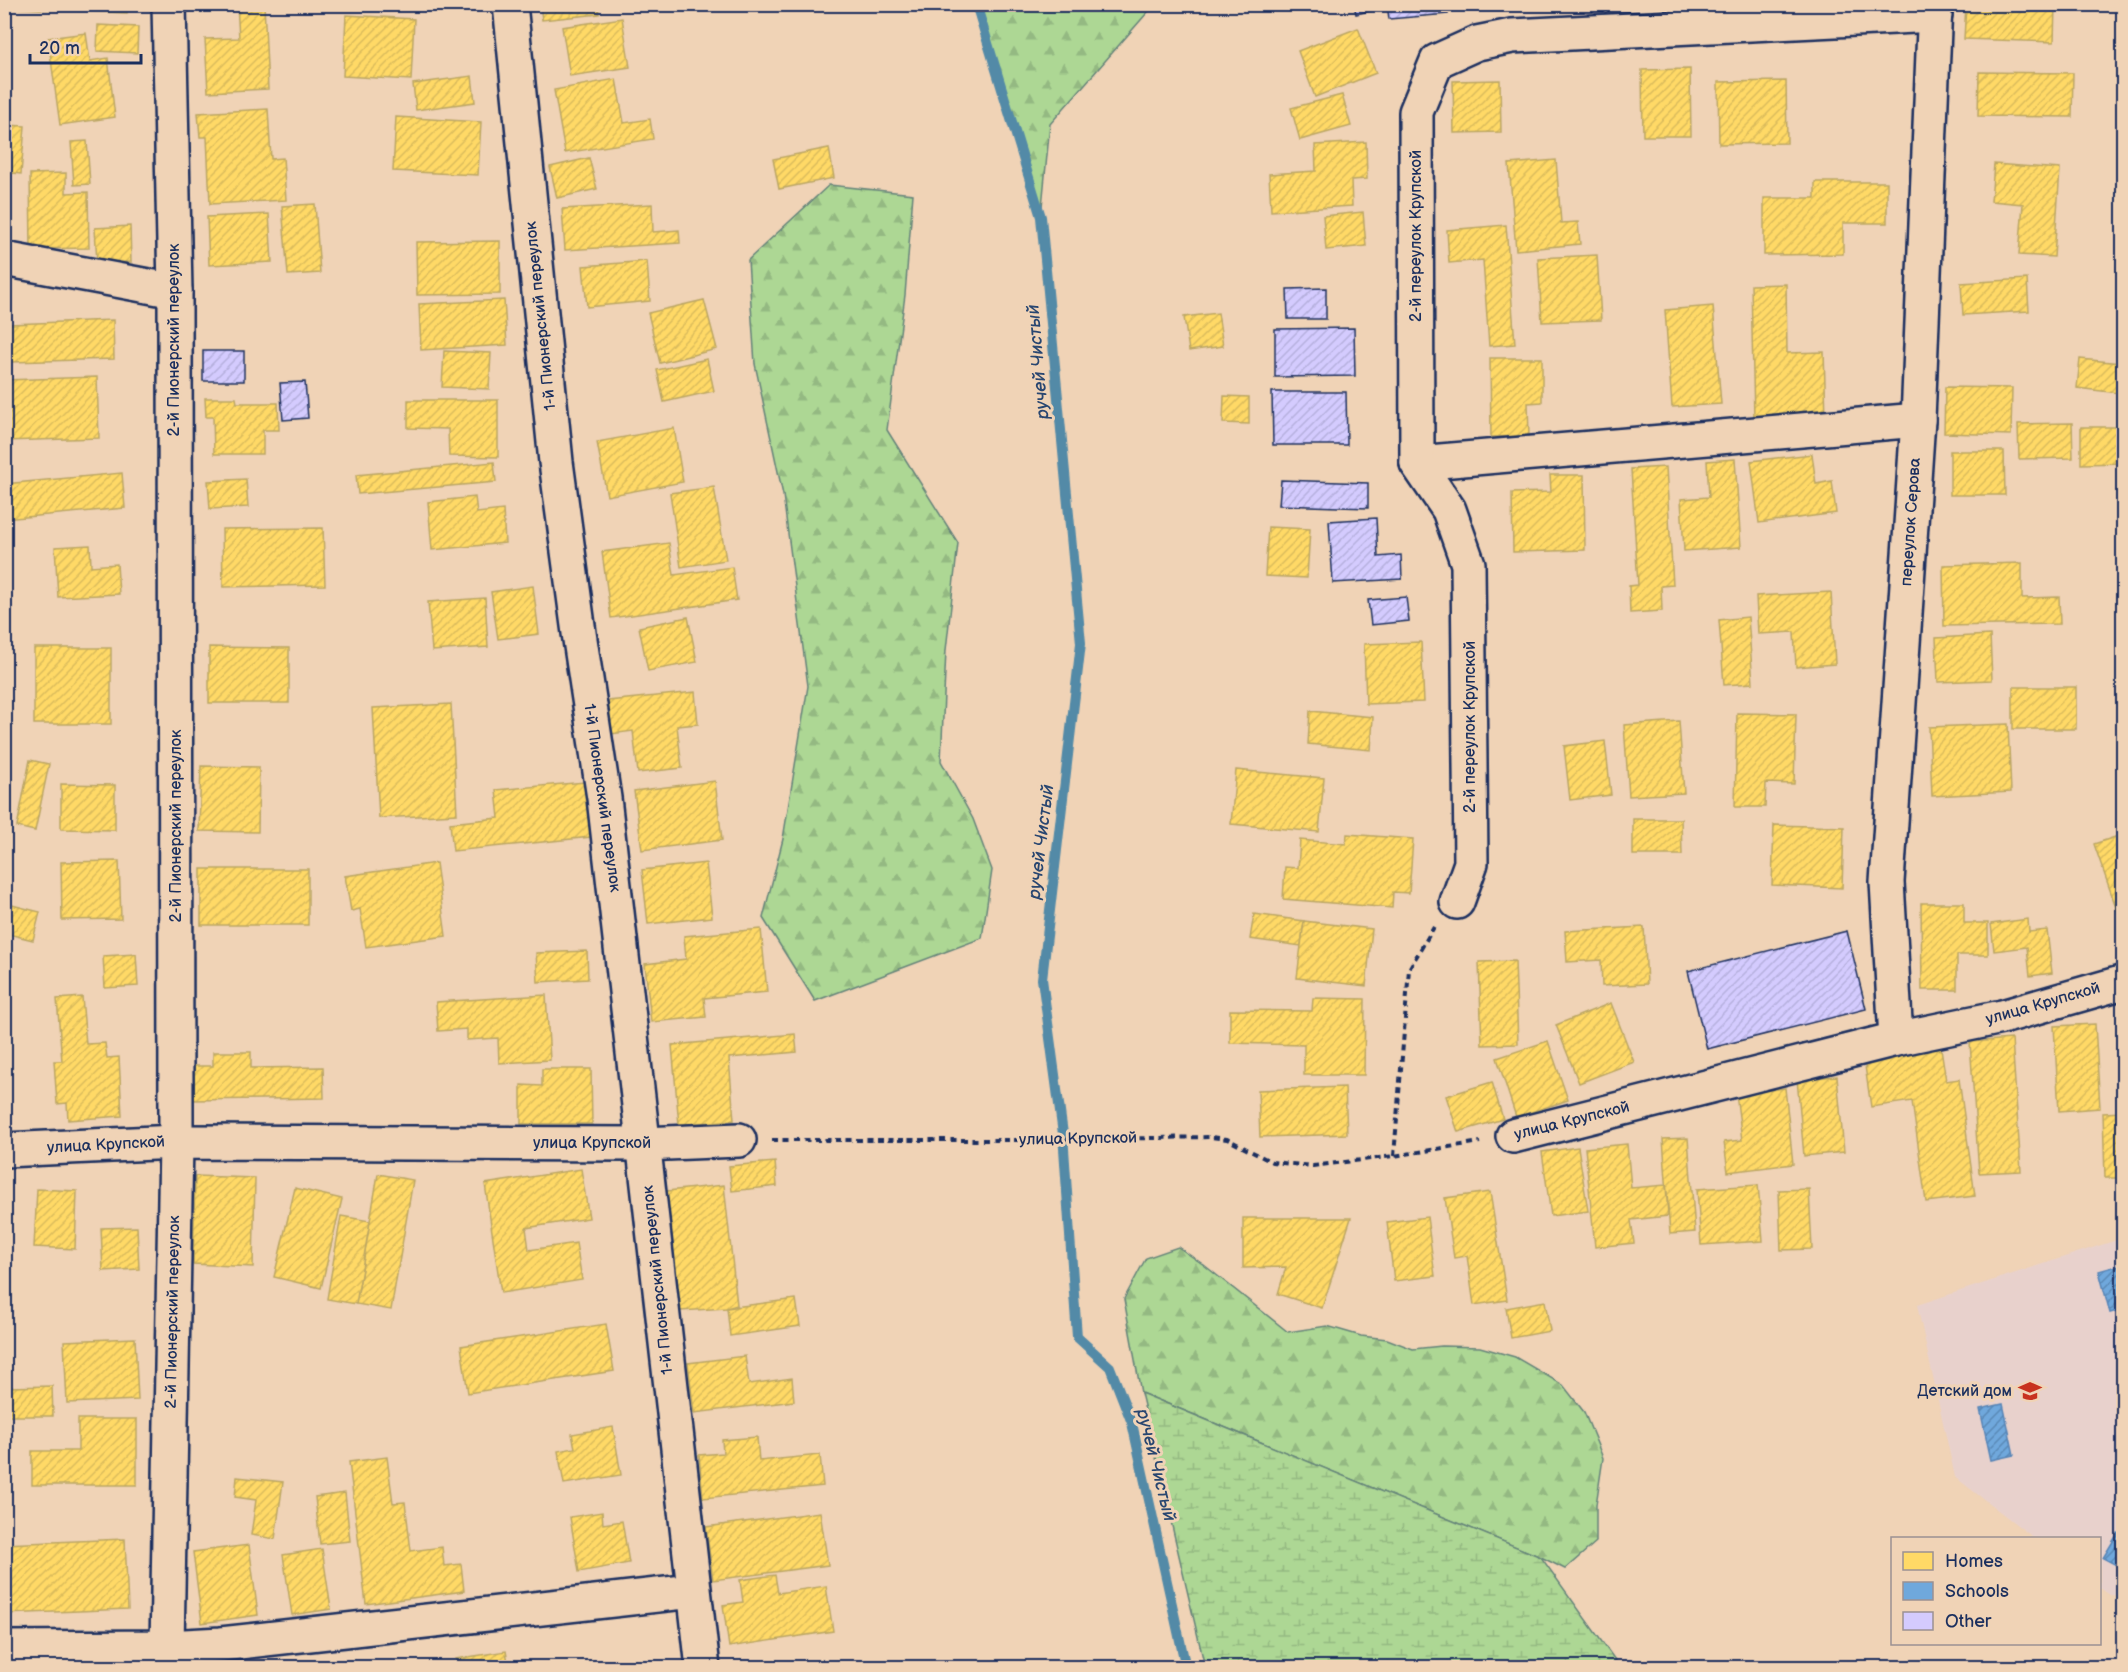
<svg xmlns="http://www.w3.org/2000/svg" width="2128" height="1672" viewBox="0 0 2128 1672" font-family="'Balsamiq Sans',sans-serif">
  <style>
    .built { fill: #e8d1cc }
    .forest { fill: url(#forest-firs); stroke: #648379; stroke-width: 1.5 }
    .wetland { fill: url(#wetland-marsh); stroke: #648379; stroke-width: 1.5 }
    .homes { fill: url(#homes-hatch); stroke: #bba664; stroke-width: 1.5 }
    .schools { fill: url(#schools-hatch); stroke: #5684b6; stroke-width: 1.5 }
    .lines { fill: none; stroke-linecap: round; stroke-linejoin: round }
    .stream { stroke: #538aa7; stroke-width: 10 }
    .building { fill: url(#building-hatch); stroke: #1b2f5e; stroke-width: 1.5 }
    .minor-casing { stroke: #1b2f5e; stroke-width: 38 }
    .path { stroke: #1b2f5e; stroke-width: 4; stroke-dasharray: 6 4.5; stroke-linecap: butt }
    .minor { stroke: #f0d3b6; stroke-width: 33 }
    .labels { text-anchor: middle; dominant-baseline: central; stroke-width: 6; stroke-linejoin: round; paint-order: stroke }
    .street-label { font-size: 16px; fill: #1b2f5e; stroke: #f0d3b6 }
    .poi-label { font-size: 16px; fill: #1b2f5e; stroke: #f0d3b6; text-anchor: end }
    .water-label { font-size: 18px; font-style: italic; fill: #294670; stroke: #f0d3b6 }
  </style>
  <defs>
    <pattern id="forest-firs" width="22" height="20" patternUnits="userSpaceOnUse" patternTransform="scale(1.5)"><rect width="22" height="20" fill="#add794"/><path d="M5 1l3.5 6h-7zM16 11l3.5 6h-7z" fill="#94b982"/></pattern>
    <pattern id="wetland-marsh" width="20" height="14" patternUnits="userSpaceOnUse" patternTransform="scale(1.5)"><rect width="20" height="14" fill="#add794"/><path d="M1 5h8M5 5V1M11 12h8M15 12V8" fill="none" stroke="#94b982"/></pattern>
    <pattern id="homes-hatch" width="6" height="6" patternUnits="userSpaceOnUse" patternTransform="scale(1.5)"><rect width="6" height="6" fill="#ffd966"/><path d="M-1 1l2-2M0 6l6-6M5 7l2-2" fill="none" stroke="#dabb5b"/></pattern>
    <pattern id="schools-hatch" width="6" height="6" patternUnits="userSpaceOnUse" patternTransform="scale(1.5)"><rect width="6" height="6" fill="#6fa8dc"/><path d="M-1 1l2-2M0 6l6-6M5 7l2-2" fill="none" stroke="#5a89b6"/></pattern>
    <pattern id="building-hatch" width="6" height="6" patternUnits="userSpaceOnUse" patternTransform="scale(1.5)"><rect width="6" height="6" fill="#d4cbfe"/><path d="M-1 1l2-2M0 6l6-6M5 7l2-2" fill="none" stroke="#b5afdc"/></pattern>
  </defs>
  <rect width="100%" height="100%" fill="#f0d3b6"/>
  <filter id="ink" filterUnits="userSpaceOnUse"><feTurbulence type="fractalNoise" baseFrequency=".0167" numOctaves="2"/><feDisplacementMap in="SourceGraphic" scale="12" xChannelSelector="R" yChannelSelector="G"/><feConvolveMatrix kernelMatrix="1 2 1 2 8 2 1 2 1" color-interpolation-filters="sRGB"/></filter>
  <g filter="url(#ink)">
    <!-- built -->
    <polygon class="built" points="2123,1238 2123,1596 2110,1595 2100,1588 2100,1538 2034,1538 1955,1477 1917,1305"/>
    <!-- forest -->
    <g class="forest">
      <polygon points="976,5 1154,5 1050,124 1041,217"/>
      <polygon points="829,185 913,194 905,295 887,430 958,543 946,650 941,761 973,819 992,870 982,938 815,1001 763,918 783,839 808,686 783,495 755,364 748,260"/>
      <polygon points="1178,1247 1204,1265 1288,1332 1327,1326 1361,1336 1387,1339 1413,1349 1442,1346 1480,1347 1515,1357 1563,1385 1584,1412 1603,1458 1596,1505 1596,1542 1565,1569 1541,1557 1141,1393 1124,1299 1146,1258"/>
    </g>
    <!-- wetland -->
    <polygon class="wetland" points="1141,1393 1541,1557 1620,1667 1205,1667"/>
    <!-- homes -->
    <g class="homes">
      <polygon points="4,4 128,4 127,13 4,7"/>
      <polygon points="237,4 264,4 268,89 208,92 205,39 239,38"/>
      <polygon points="540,4 598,4 599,14 542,20"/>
      <polygon points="1966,4 2055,4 2054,42 1964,39"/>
      <polygon points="346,15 414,19 411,80 343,76"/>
      <polygon points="622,18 630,67 570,76 562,27"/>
      <polygon points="98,25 138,27 137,53 97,51"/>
      <polygon points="1358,28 1376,73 1315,97 1298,51"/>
      <polygon points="86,33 90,61 108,58 115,117 60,125 48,38"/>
      <polygon points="1690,69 1691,136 1643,136 1642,70"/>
      <polygon points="1979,72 2073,73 2072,117 1978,116"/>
      <polygon points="472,76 475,102 416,110 413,84"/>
      <polygon points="616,79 624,123 650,119 653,139 565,153 554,90"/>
      <polygon points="1500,80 1501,132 1454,133 1453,81"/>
      <polygon points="1786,81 1787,143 1719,144 1718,82"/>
      <polygon points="1342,95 1351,126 1300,140 1291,108"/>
      <polygon points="268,109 271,159 283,158 286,200 210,204 207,137 200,137 198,113"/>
      <polygon points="396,117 481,122 478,175 393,171"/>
      <polygon points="4,125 25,126 21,174 4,172"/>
      <polygon points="87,141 90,184 74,185 71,142"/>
      <polygon points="1366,142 1367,179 1351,180 1352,206 1271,211 1269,174 1316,171 1315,145"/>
      <polygon points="829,148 834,178 779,189 773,159"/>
      <polygon points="589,158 597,189 557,198 550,167"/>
      <polygon points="1556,160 1561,223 1578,222 1580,244 1516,250 1509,164"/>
      <polygon points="1994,164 2060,169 2054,257 2019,255 2023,204 1991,201"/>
      <polygon points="66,173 66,193 88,192 89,248 31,249 30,174"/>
      <polygon points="1815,182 1887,182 1887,223 1843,223 1843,254 1764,255 1764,198 1815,198"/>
      <polygon points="315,204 320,273 288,275 282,206"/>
      <polygon points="652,204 653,232 679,230 680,243 565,250 562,209"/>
      <polygon points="1363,212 1366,246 1326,250 1323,216"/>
      <polygon points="269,214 272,262 209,265 207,217"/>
      <polygon points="1506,225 1515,344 1489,346 1483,260 1449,263 1447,230"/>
      <polygon points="130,226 131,262 97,263 95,228"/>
      <polygon points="500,241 500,294 417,295 416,242"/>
      <polygon points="1597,255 1601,320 1542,322 1538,258"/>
      <polygon points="647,261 650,301 587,307 583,266"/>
      <polygon points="2027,279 2029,311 1963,315 1961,283"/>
      <polygon points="1786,284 1787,353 1824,352 1826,418 1754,419 1751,285"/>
      <polygon points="504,300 507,345 421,350 419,304"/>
      <polygon points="704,300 717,349 660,363 648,313"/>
      <polygon points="1713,306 1721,404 1672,407 1665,310"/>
      <polygon points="1218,313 1223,346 1189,351 1184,317"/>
      <polygon points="113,320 114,359 11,362 10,324"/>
      <polygon points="444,351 491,353 489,389 442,387"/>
      <polygon points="1490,358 1542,358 1542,402 1528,403 1529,436 1491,437"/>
      <polygon points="707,359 714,391 664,402 657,370"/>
      <polygon points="2080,359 2121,363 2118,393 2077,388"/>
      <polygon points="97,377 99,438 4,441 4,380"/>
      <polygon points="1945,387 2012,388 2011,435 1944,433"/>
      <polygon points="1224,396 1249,397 1249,424 1223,423"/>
      <polygon points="205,398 236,398 237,403 278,403 279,430 263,430 263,454 214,454 213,417 206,417"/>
      <polygon points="408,400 498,400 498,457 449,456 448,429 408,428"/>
      <polygon points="2072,423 2073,458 2019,459 2018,424"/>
      <polygon points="2081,427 2123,427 2124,463 2081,464"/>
      <polygon points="674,428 683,482 607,496 597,442"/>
      <polygon points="1950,451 2004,451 2005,495 1950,495"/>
      <polygon points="1812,454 1816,484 1832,481 1836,513 1759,523 1751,461"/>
      <polygon points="1735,459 1741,547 1684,551 1681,499 1709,497 1707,461"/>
      <polygon points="494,462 496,482 358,494 356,475"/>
      <polygon points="1666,467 1673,585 1661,586 1662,611 1630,613 1629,586 1638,585 1631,469"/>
      <polygon points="122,473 125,508 4,519 4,484"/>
      <polygon points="1550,475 1584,475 1585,550 1513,552 1512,493 1551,492"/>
      <polygon points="246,479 248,507 210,509 208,481"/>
      <polygon points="714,487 726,560 681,567 670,493"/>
      <polygon points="475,497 477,513 503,510 505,543 432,550 428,502"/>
      <polygon points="1268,527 1310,529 1307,578 1265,576"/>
      <polygon points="323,528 325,585 223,587 222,529"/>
      <polygon points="669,543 674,575 732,567 737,600 611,618 602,552"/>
      <polygon points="90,545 91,566 117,564 119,594 58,597 55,547"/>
      <polygon points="2022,563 2022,598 2059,597 2060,624 1944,626 1943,565"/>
      <polygon points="533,586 539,634 498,639 491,592"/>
      <polygon points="1831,592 1835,664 1796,667 1794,632 1758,634 1756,596"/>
      <polygon points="485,598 488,647 432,651 428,602"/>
      <polygon points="688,617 697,662 648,671 639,627"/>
      <polygon points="1748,617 1753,683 1724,685 1719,620"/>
      <polygon points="1990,635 1992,680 1938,682 1936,638"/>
      <polygon points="1421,642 1424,702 1366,704 1364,644"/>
      <polygon points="209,647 289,648 289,703 209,703"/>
      <rect x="34" y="648" width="77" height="76"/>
      <rect x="2013" y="687" width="63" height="42"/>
      <polygon points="695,692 698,724 677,726 682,768 638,773 633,731 611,734 608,701"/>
      <polygon points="451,704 457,814 379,818 373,708"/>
      <polygon points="1310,711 1373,717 1371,750 1308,744"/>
      <polygon points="1737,713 1796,714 1794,784 1766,783 1765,807 1735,807"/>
      <polygon points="1679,721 1684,793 1629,796 1624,725"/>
      <polygon points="2008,724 2011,792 1932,796 1929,727"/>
      <polygon points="1605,741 1611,795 1570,800 1564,746"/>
      <polygon points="30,760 49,764 35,831 17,827"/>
      <polygon points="201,766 259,767 258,832 199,831"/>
      <polygon points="1236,770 1324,778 1319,832 1231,824"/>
      <polygon points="715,781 722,840 642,850 634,791"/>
      <polygon points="585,782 591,837 453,851 450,823 499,818 496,790"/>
      <polygon points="61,784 115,785 115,830 61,829"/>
      <polygon points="1633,819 1681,819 1682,855 1633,855"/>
      <polygon points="1774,825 1844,827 1842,888 1772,885"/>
      <polygon points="1347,834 1413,839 1409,893 1393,892 1392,908 1283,899 1285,867 1298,868 1300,840 1346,844"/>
      <polygon points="2124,834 2124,930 2094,844"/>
      <polygon points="119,861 121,919 62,920 61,862"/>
      <polygon points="436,863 446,936 366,947 360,909 351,911 345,876"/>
      <polygon points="706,863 712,917 648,924 642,870"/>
      <rect x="201" y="869" width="107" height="56"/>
      <polygon points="1921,903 1964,903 1964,923 1988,923 1988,955 1957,955 1957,990 1922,990"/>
      <polygon points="8,904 40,912 33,940 4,933 4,918"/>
      <polygon points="1254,914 1304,921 1301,946 1250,939"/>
      <polygon points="2028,919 2029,932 2047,930 2052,973 2030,976 2027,947 1994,951 1991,924"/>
      <polygon points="1304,921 1372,929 1366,986 1297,978"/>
      <polygon points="1644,927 1647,984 1602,986 1601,960 1567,962 1565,931"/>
      <polygon points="761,929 767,992 704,998 706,1017 651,1022 645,964 686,959 684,936"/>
      <polygon points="587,951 588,979 538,982 536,953"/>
      <polygon points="136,954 138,986 105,988 103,956"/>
      <polygon points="1515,961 1518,1044 1482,1045 1479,962"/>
      <polygon points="546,995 550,1060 499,1063 498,1038 467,1040 467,1029 438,1031 436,1002"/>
      <polygon points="82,997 86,1044 105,1043 107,1058 119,1057 122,1116 68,1120 67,1103 57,1104 54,1061 62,1061 57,999"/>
      <polygon points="1313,998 1365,999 1364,1075 1304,1075 1304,1045 1230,1043 1230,1010 1312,1011"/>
      <polygon points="1611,1003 1634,1062 1579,1083 1556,1025"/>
      <polygon points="2095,1024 2100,1108 2059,1111 2054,1026"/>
      <polygon points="795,1034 797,1052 729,1058 734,1120 679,1125 672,1045"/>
      <polygon points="2012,1039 2021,1171 1979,1173 1970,1042"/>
      <polygon points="1548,1041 1568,1100 1516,1117 1497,1058"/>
      <polygon points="1941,1048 1946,1081 1959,1079 1975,1196 1926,1202 1912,1101 1871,1107 1864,1059"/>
      <polygon points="213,1052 251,1052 251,1068 323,1067 324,1098 192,1100 191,1066 213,1066"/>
      <polygon points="542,1069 591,1069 592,1124 521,1124 521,1085 542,1086"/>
      <polygon points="1837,1076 1844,1152 1804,1156 1797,1079"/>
      <polygon points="1492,1082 1503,1119 1458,1132 1446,1096"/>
      <polygon points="1345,1087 1347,1134 1260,1137 1258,1090"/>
      <polygon points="1785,1088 1793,1164 1728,1172 1724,1142 1742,1140 1736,1094"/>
      <polygon points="2124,1112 2124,1178 2105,1178 2103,1113"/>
      <polygon points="1688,1138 1695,1232 1670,1234 1663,1139"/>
      <polygon points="1627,1144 1631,1188 1666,1185 1668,1216 1631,1220 1634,1243 1595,1247 1585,1148"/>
      <polygon points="1578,1147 1588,1211 1551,1216 1542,1152"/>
      <polygon points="775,1162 777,1186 732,1191 729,1166"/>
      <polygon points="581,1169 589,1218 526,1228 529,1250 576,1243 582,1280 501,1293 485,1184"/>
      <polygon points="378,1174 413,1180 391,1310 356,1304"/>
      <polygon points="195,1176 255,1178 253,1267 193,1264"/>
      <polygon points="724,1185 737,1305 727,1308 680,1311 667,1191"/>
      <polygon points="1758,1185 1763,1241 1701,1245 1697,1189"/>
      <polygon points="295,1188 342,1199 321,1288 274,1277"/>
      <polygon points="37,1189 77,1191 75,1249 34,1247"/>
      <polygon points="1809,1189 1812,1249 1781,1250 1779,1190"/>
      <polygon points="1490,1192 1507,1300 1474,1305 1467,1256 1454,1258 1445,1198"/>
      <polygon points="341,1216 370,1221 356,1304 327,1299"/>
      <polygon points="1427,1217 1435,1276 1394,1281 1387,1222"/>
      <polygon points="1243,1218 1351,1218 1322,1308 1278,1294 1286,1267 1243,1268"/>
      <polygon points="137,1227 139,1269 103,1271 101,1228"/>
      <polygon points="796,1299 800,1326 730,1336 727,1308"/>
      <polygon points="1545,1301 1550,1331 1511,1338 1506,1308"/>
      <polygon points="606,1324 614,1371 468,1393 461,1346"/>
      <polygon points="135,1338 138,1400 67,1403 64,1341"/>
      <polygon points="745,1356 749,1384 792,1378 794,1401 694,1413 688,1363"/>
      <polygon points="52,1386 53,1416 9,1416 9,1387"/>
      <polygon points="78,1419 137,1419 137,1485 32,1485 32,1451 78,1451"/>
      <polygon points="613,1427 621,1475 564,1484 558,1451 575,1448 572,1434"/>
      <polygon points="757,1437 759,1461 820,1455 823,1486 703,1498 699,1455 723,1453 722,1440"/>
      <polygon points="387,1457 393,1503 405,1502 411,1551 442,1547 444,1566 461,1564 464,1591 366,1604 349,1462"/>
      <polygon points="237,1477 283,1482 275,1539 251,1535 256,1500 235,1497"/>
      <polygon points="345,1493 350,1541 320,1544 315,1497"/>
      <polygon points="602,1512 603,1524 622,1521 629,1563 579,1572 570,1517"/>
      <polygon points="820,1512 828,1565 713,1580 706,1527"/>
      <polygon points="125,1539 128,1609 4,1614 4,1544"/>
      <polygon points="249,1545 258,1615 202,1623 193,1552"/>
      <polygon points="322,1549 331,1609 292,1615 283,1555"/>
      <polygon points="775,1575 778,1593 826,1586 833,1631 729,1647 723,1605 743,1602 740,1580"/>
      <polygon points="506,1651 509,1668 457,1668 456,1659"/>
    </g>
    <!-- schools -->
    <g class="schools">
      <polygon points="2124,1264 2124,1309 2110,1313 2099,1271"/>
      <polygon points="2003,1404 2014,1455 1991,1460 1980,1409"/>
      <polygon points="2118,1533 2124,1536 2124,1569 2103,1558"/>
    </g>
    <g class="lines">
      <!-- stream -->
      <polyline class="stream" points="976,4 1041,217 1081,643 1042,979 1063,1134 1077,1337 1110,1367 1132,1423 1186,1668"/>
    </g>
    <!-- building -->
    <g class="building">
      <polygon points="1354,4 1387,4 1387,7 1356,14"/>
      <polygon points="1387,4 1447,4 1448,14 1389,19"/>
      <polygon points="1326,288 1326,319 1288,319 1287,289"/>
      <polygon points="1354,328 1355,376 1275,377 1275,329"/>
      <rect x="203" y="351" width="41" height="30"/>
      <polygon points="305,382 308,418 283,420 280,383"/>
      <polygon points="1272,392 1346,392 1347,445 1273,445"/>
      <polygon points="1281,480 1368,483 1368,508 1279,505"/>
      <polygon points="1376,518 1378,557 1401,555 1402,579 1333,583 1329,521"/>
      <polygon points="1406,597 1409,621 1371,625 1368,600"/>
      <polygon points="1847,931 1866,1009 1707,1049 1688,971"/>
    </g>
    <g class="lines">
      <!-- minor casing -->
      <g class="minor-casing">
        <g id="minor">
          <polyline points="510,4 556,462 579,633 604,798 703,1668"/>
          <polyline points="4,259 175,291"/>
          <polyline points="1417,463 1918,420"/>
          <polyline points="1457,902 1471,863 1468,564 1449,510 1417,463 1416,112 1437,61 1477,43 1512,36 1935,15"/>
          <polyline points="1896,1039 1887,882 1918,420 1935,4"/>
          <polyline points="1513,1136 1896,1039 2002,1017 2124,982"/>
          <polyline points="4,1150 176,1142 643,1144 739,1140"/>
          <polyline points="167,1647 176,1142 175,291 169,4"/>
          <polyline points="4,1648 167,1647 221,1644 693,1591"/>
        </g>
      </g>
      <!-- path -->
      <g class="path">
        <polyline points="772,1140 1046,1140 1211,1137 1227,1139 1272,1162 1313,1166 1394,1156 1480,1142"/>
        <polyline points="1394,1156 1409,969 1434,927"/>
      </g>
      <!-- minor -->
      <use href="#minor" class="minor"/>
    </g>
  </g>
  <!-- icons -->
  <defs>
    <g id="school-bare" transform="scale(1.8)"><path d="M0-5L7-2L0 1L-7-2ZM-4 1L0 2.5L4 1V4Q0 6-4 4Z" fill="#c8321e" stroke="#f0d3b6" stroke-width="2.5" paint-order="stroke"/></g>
  </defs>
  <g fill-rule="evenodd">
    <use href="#school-bare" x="2030" y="1391"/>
  </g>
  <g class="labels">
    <!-- street labels -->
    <g class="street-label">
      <text transform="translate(1416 236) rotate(-90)">2-й переулок Крупской</text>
      <text transform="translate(541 316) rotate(-96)">1-й Пионерский переулок</text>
      <text transform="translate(174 340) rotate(-90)">2-й Пионерский переулок</text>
      <text transform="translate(1911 522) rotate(-86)">переулок Серова</text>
      <text transform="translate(1470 727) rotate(-90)">2-й переулок Крупской</text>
      <text transform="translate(602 798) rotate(82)">1-й Пионерский переулок</text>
      <text transform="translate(176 826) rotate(-90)">2-й Пионерский переулок</text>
      <text transform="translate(2043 1004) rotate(-16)">улица Крупской</text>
      <text transform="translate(1572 1121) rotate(-14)">улица Крупской</text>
      <text transform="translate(1078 1139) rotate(-1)">улица Крупской</text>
      <text x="592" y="1143">улица Крупской</text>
      <text transform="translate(106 1145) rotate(-3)">улица Крупской</text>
      <text transform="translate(658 1280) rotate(-96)">1-й Пионерский переулок</text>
      <text transform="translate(173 1312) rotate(-89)">2-й Пионерский переулок</text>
    </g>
    <!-- poi labels -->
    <g class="poi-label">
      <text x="2012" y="1391">Детский дом</text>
    </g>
    <!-- water labels -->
    <g class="water-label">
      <text transform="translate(1038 362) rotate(-95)">ручей Чистый</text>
      <text transform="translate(1041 842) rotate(-83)">ручей Чистый</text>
      <text transform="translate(1156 1465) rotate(76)">ручей Чистый</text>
    </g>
  </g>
  <!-- margin -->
  <rect width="2128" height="1672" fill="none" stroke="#f0d3b6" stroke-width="24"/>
  <rect x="12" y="12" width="2104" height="1648" fill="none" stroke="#1b2f5e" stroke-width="2" filter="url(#ink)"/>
  <!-- legend -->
  <rect x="1891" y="1537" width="210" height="108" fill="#f0d3b6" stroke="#9b9193" stroke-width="1.5"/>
  <rect x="1903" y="1552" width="30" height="18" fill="#ffd966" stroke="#9b9193" stroke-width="1.5"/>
  <text x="1945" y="1567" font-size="18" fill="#1b2f5e">Homes</text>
  <rect x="1903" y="1582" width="30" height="18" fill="#6fa8dc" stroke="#9b9193" stroke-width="1.5"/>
  <text x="1945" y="1597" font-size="18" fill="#1b2f5e">Schools</text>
  <rect x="1903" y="1612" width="30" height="18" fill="#d4cbfe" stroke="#9b9193" stroke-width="1.5"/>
  <text x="1945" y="1627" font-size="18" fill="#1b2f5e">Other</text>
  <!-- scale -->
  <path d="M30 54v9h111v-9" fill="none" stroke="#1b2f5e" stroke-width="3"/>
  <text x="39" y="54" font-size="18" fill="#1b2f5e" stroke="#f0d3b6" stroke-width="4.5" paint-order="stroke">20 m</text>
</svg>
